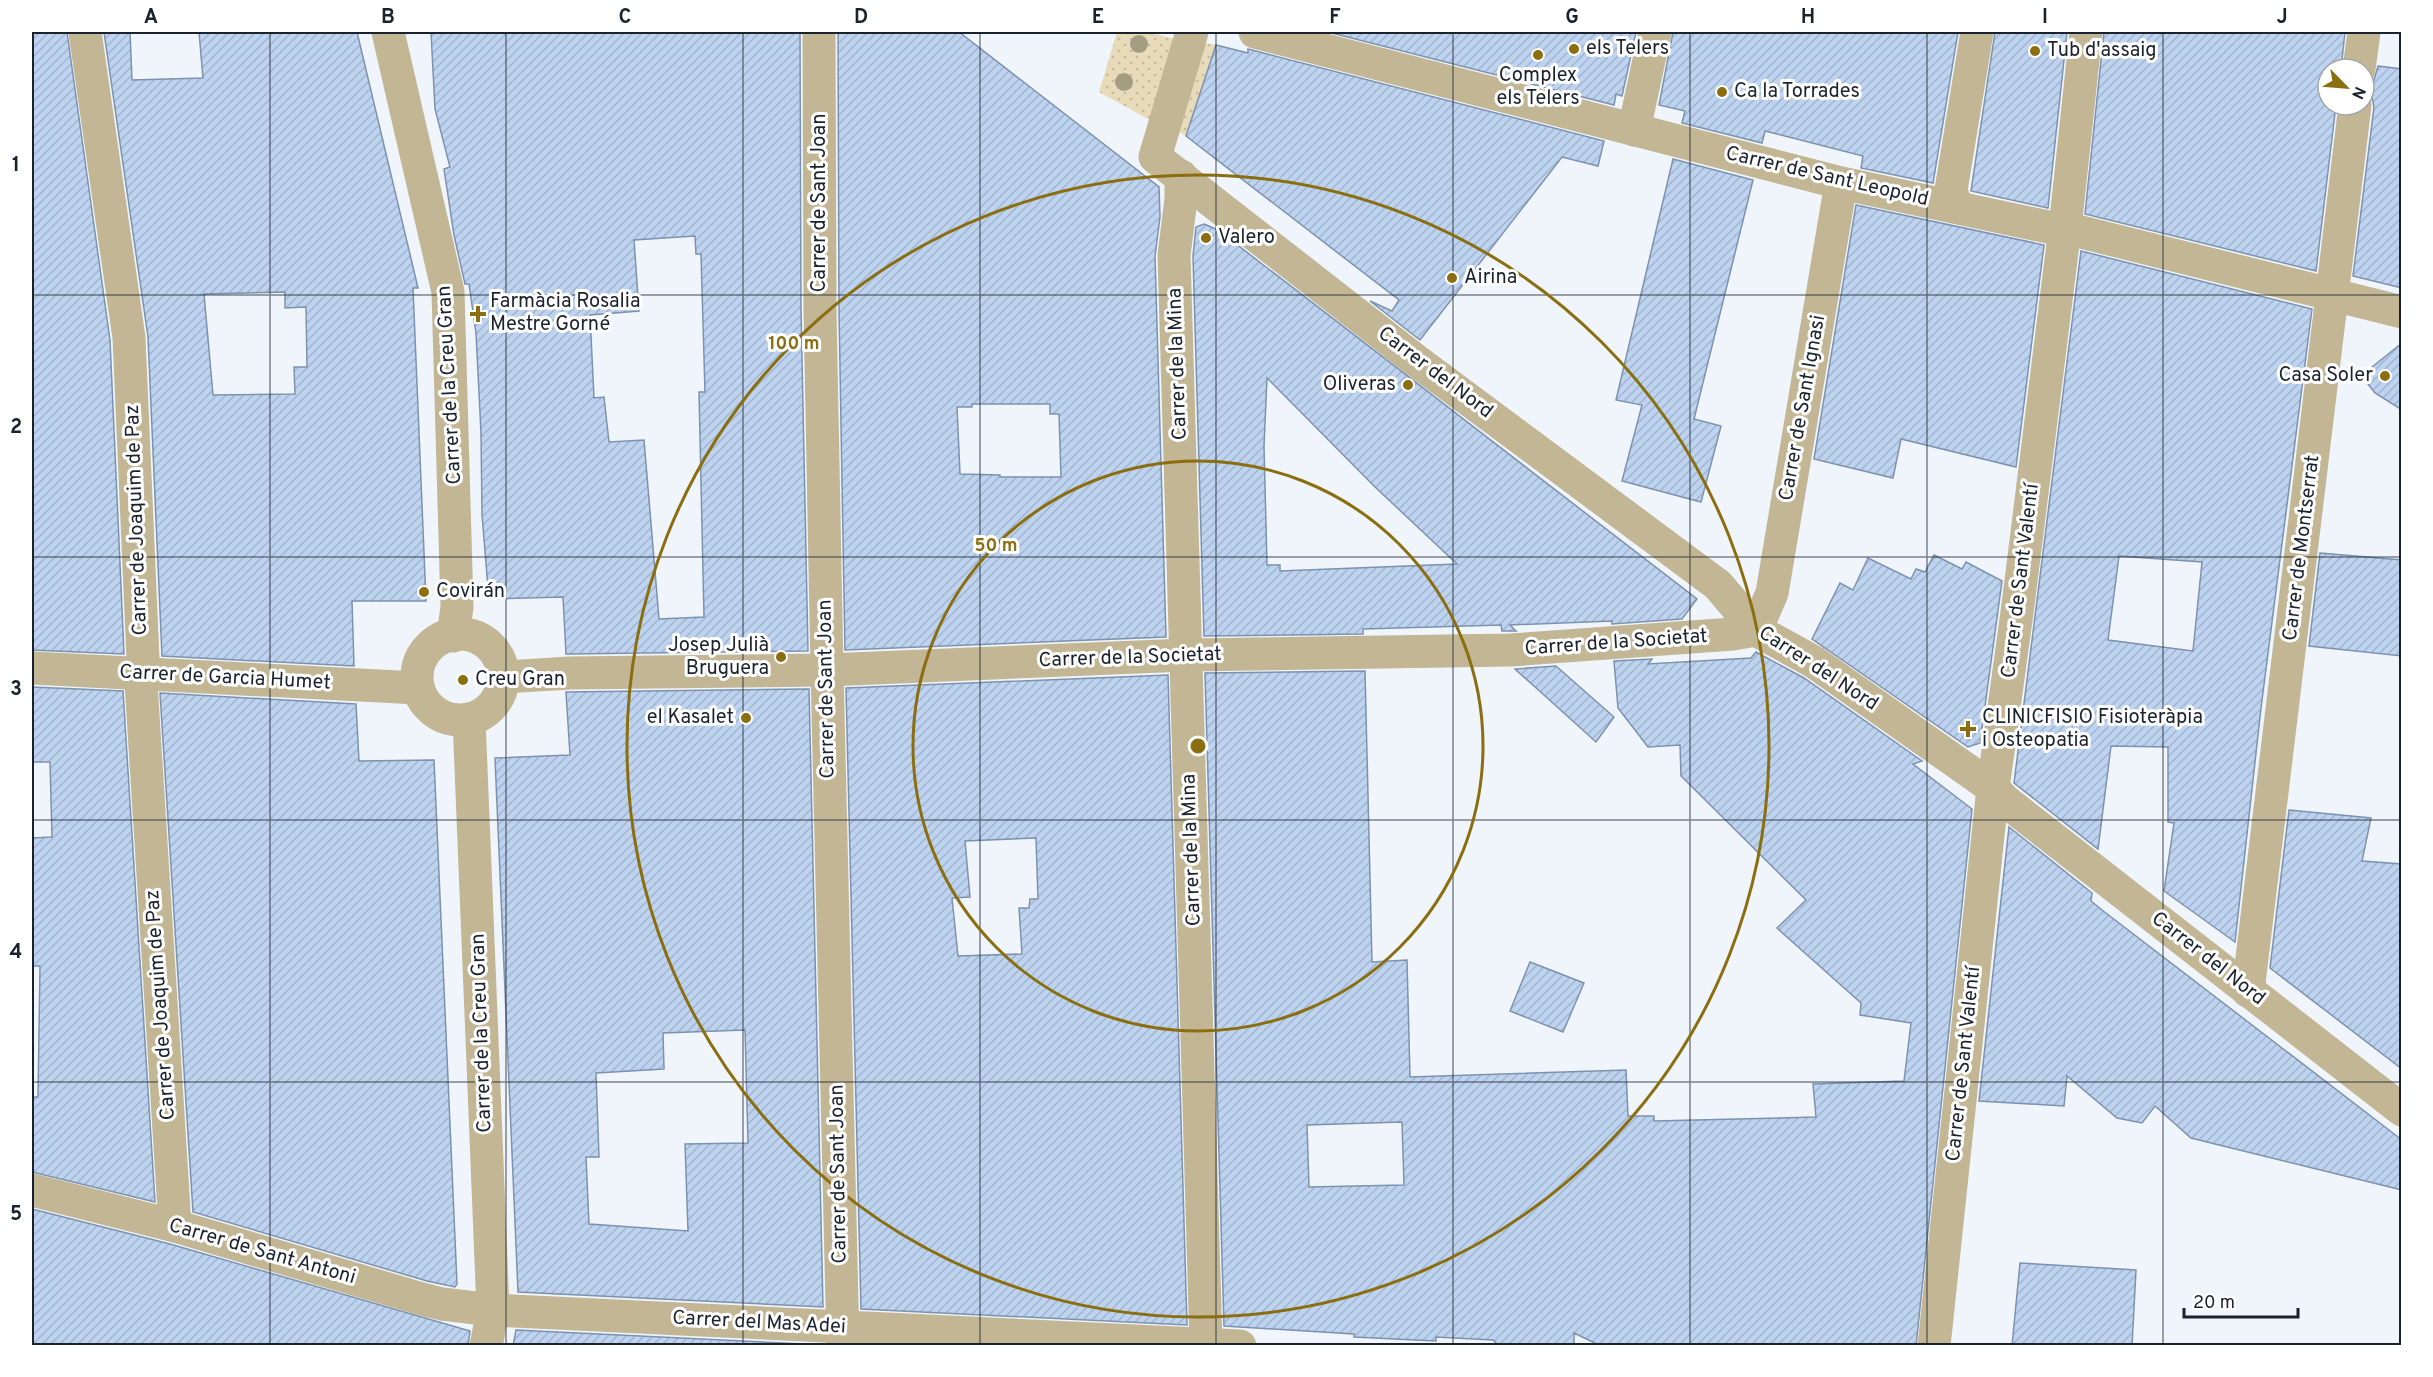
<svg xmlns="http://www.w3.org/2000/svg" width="2433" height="1377" viewBox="0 0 2433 1377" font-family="Overpass,sans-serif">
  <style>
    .grass { fill: url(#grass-dots) }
    .building { fill: url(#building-hatch); stroke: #7c92ae; stroke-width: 1.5; fill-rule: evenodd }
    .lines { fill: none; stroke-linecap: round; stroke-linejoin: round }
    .minor { stroke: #c2b694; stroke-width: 33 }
    .tree { fill: #a59d81 }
    .grid { fill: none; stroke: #1a222d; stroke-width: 1.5; stroke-opacity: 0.55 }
    .ring { fill: none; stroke: #8a6e0f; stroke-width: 3 }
    .poi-dot { fill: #8a6e0f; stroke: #fff; stroke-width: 2 }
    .labels { text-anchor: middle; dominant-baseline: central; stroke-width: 6; stroke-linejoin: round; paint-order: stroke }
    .poi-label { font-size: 20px; fill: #1a222d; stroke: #fff; text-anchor: start }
    .street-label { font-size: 20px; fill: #1a222d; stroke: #fff }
    .centre { fill: #8a6e0f; stroke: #fff; stroke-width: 3 }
    .ring-label { font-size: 18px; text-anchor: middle; font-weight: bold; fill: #8a6e0f; stroke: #fff; stroke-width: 6; stroke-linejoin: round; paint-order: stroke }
    .neatline { fill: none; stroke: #1a222d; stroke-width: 2 }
    .grid-label { font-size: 20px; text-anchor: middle; font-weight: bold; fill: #1a222d }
  </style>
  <defs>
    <pattern id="grass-dots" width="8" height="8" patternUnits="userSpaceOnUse" patternTransform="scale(1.5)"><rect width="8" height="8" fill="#e7dbba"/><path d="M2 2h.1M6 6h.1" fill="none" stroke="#c6bca0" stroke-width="1.8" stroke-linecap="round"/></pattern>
    <pattern id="building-hatch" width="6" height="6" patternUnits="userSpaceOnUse" patternTransform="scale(1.5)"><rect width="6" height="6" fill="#bed3f0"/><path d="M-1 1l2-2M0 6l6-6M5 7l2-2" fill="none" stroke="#a3b5ce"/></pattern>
  </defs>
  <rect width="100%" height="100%" fill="#f0f5fb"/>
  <!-- grass -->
  <g class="grass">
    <polygon points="1117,32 1148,32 1175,39 1152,121 1099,92"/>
    <polygon points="1198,42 1216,45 1186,136 1172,128"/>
  </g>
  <!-- building -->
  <g class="building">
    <polygon points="32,32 67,32 110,340 124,654 32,650"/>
    <path d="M104 32H130L132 80 203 78 199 32H357L418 288H413L426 601H352L354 666 162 656 148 337ZM285 292V308L306 307 307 367H294L295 394 213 395 204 294Z"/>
    <path d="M431 32H800L801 310 808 651 566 654 563 597 489 599 482 515 481 433 476 333 469 284H465L454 235 444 169 450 167 435 109ZM695 236 696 254H701L705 392H699L704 617 659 619 644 440 609 442 604 397 594 398 590 315 639 311 634 240Z"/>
    <path d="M838 32H959L1159 187 1160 217 1155 256 1166 637 845 650 839 310ZM972 404H1050V414H1059L1061 477H1000V475L960 474 957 407H972Z"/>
    <polygon points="1328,32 1636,32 1622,96 1616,94 1614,105"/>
    <polygon points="1673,32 1958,32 1933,183 1861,168 1863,156 1765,131 1762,143 1682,123 1685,111 1659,105"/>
    <polygon points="1995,32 2067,32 2048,208 1971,191"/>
    <polygon points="2104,32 2345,32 2341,69 2328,69 2328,105 2336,105 2316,271 2085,214"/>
    <polygon points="1216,45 1248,53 1248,49 1604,141 1598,166 1562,157 1420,340 1370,301 1392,311 1399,300 1186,136"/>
    <polygon points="2378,66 2402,69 2402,288 2353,276 2374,107 2372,97 2364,87 2374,80"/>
    <polygon points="1673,159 1753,180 1694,419 1721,426 1701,502 1622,481 1642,405 1616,400"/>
    <polygon points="1856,205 2044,245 2016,467 1901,439 1893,478 1814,459"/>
    <path d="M1204 224 1218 230 1697 599 1682 619 1612 624V621L1510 625 1516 631H1502L1501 625 1363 629V634L1204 636 1193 256 1196 227ZM1267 378 1375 487 1457 564 1280 571V565H1267L1264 446Z"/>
    <path d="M2081 251 2312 309 2261 708 2235 942 2164 891 2174 823 2168 822V747L2111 746 2098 849 2014 783ZM2119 556 2202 562 2193 651 2108 640Z"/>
    <polygon points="2402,343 2402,410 2375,393 2368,384 2371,368"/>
    <polygon points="2320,553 2402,560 2402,656 2309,646"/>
    <polygon points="1934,555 1962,569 1966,562 2002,581 1980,743 1968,747 1812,639 1840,583 1853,590 1868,558 1911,579 1916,569 1925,572"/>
    <path d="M1756 652 1804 678 1922 761 1913 764 1972 809 1916 1346H1601L1574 1333V1346H1506L1498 1345 1493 1340 1436 1337V1341L1354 1337V1334L1224 1326 1205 673 1365 671 1372 962 1407 960 1410 1077 1626 1070 1628 1116H1654V1121L1816 1117 1813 1084 1904 1081 1911 1023 1860 1015 1861 1003 1777 928 1806 900 1681 776 1680 745 1648 747 1618 708 1614 661 1652 659 1648 664 1751 658ZM1402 1122 1404 1185 1309 1187 1307 1125Z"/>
    <polygon points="1556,666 1614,717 1596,742 1515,669"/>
    <path d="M1168 675 1187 1325 861 1309 846 688ZM1036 838 1038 899H1030L1029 908H1019L1022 954 958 956 952 898 970 897 965 841Z"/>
    <polygon points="32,687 123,691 155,1202 32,1172 32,1097 38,1097 40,966 32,966 32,838 52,837 50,762 32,762"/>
    <path d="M809 689 823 1307 518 1292 495 758 570 755 566 692ZM745 1030 748 1143 685 1144 688 1231 589 1224 586 1157H599L596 1073 664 1069 663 1033Z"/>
    <polygon points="160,693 356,704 359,761 434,760 457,1284 455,1287 427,1281 193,1212"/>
    <polygon points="2289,810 2371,818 2362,861 2402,864 2402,1069 2270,968"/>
    <polygon points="2009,827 2092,893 2091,901 2102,910 2402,1140 2402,1190 2191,1138 2155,1106 2142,1123 2117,1118 2067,1076 2064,1106 1979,1101"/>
    <polygon points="1530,962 1584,983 1563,1032 1510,1011"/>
    <polygon points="32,1209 170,1244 470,1331 468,1346 32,1346"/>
    <polygon points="2020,1263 2136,1270 2132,1346 2012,1346"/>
    <polygon points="516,1330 824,1345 824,1346 513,1346"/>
  </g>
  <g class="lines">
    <!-- minor -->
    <g class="minor">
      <polyline points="85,32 129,338 143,659 141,683 175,1226"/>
      <polyline points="388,32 448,292 457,607 453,636"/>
      <polyline points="819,32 820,310 827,670 843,1346"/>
      <polyline points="1192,32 1155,157 1418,362 1718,585 1756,630 1814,662 1993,788 2004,800 2402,1110"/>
      <polyline points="1255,32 1841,183 2048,227 2065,228 2402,312"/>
      <polyline points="2359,69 2364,32"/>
      <polyline points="1634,130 1655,32"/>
      <polyline points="1181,176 1181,199 1174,255 1206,1344"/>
      <polyline points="1956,207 1951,190 1977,32"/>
      <polyline points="1756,630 1772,593 1841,183"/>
      <circle cx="460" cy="677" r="43"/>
      <polyline points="32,668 418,688"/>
      <polyline points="503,677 570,673 827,670 1186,655 1511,650 1733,634 1756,630"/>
      <polyline points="469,719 493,1310 486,1346"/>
      <polyline points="2248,991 2355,105"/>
      <polyline points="32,1190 175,1226 422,1299 442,1304 493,1310 1240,1346"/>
      <polyline points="1934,1346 1993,788 2018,605 2065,228 2086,32"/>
    </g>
  </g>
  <!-- trees -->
  <g class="tree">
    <circle cx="1139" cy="44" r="9"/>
    <circle cx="1124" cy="82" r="9"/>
  </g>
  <!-- grid -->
  <path class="grid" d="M270 32V1346M506 32V1346M743 32V1346M980 32V1346M1216 32V1346M1453 32V1346M1690 32V1346M1927 32V1346M2163 32V1346M32 295H2402M32 557H2402M32 820H2402M32 1082H2402"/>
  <!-- distance rings -->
  <g class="ring">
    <circle cx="1198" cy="746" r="285"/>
    <circle cx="1198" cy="746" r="571"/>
  </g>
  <!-- markers -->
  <g class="poi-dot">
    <circle cx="1574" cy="49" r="6"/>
    <circle cx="2035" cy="51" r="6"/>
    <circle cx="1538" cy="55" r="6"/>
    <circle cx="1722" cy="92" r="6"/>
    <circle cx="1206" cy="238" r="6"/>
    <circle cx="1452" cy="278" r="6"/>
    <path d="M475 305h6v6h6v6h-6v6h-6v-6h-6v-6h6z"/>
    <circle cx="2385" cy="376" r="6"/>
    <circle cx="1408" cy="385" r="6"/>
    <circle cx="424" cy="592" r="6"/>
    <circle cx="781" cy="657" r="6"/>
    <circle cx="463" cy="680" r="6"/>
    <circle cx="746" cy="718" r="6"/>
    <path d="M1965 720h6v6h6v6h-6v6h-6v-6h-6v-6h6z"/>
  </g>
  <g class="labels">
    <!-- poi labels -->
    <g class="poi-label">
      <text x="1586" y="49">els Telers</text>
      <text x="2047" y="51">Tub d'assaig</text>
      <text x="1538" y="76" text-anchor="middle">Complex<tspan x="1538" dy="23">els Telers</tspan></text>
      <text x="1734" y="92">Ca la Torrades</text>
      <text x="1218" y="238">Valero</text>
      <text x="1464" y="278">Airina</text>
      <text x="490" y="302">Farmàcia Rosalia<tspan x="490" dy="23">Mestre Gorné</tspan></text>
      <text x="2373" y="376" text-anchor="end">Casa Soler</text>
      <text x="1396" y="385" text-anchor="end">Oliveras</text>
      <text x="436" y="592">Covirán</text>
      <text x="769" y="646" text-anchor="end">Josep Julià<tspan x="769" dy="23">Bruguera</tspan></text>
      <text x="475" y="680">Creu Gran</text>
      <text x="734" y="718" text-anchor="end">el Kasalet</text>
      <text x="1982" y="718">CLINICFISIO Fisioteràpia<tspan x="1982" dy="23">i Osteopatia</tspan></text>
    </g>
    <!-- street labels -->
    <g class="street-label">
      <text transform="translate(1827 177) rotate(13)">Carrer de Sant Leopold</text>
      <text transform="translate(820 203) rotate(-90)">Carrer de Sant Joan</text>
      <text transform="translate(1178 364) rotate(-92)">Carrer de la Mina</text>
      <text transform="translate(1435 373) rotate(37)">Carrer del Nord</text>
      <text transform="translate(450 385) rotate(-93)">Carrer de la Creu Gran</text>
      <text transform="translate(1803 408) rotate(-80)">Carrer de Sant Ignasi</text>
      <text transform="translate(137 520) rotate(-92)">Carrer de Joaquim de Paz</text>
      <text transform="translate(2302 548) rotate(-83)">Carrer de Montserrat</text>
      <text transform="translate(2021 581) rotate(-83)">Carrer de Sant Valentí</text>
      <text transform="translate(1616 643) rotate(-4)">Carrer de la Societat</text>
      <text transform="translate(1130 658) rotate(-2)">Carrer de la Societat</text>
      <text transform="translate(1818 669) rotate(33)">Carrer del Nord</text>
      <text transform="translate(225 678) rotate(3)">Carrer de Garcia Humet</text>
      <text transform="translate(827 689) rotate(-91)">Carrer de Sant Joan</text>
      <text transform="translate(1192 850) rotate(-92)">Carrer de la Mina</text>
      <text transform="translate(2208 959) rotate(38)">Carrer del Nord</text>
      <text transform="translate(161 1005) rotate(-94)">Carrer de Joaquim de Paz</text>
      <text transform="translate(482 1033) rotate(-92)">Carrer de la Creu Gran</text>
      <text transform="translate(1964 1064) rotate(-84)">Carrer de Sant Valentí</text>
      <text transform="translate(839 1174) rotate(-91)">Carrer de Sant Joan</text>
      <text transform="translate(262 1252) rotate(16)">Carrer de Sant Antoni</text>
      <text transform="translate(759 1323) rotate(3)">Carrer del Mas Adei</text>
    </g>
  </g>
  <circle cx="1198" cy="746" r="9" class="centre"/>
  <g class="ring-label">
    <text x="794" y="349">100 m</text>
    <text x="996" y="551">50 m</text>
  </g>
  <!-- border -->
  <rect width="2433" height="1377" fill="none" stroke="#ffffff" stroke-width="66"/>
  <!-- north arrow -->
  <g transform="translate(2346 87) rotate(115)"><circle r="28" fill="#ffffff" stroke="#a3a7ab" stroke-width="1.5"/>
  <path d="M0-4.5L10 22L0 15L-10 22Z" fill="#8a6e0f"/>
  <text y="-9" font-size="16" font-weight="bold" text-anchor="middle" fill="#1a222d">N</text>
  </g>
  <!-- scale -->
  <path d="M2184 1308v9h114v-9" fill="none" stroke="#1a222d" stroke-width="3"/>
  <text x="2193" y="1308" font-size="18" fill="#1a222d" stroke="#ffffff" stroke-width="4.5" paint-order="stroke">20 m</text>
  <rect x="33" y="33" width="2367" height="1311" class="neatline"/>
  <g class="grid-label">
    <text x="151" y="23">A</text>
    <text x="388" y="23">B</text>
    <text x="625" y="23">C</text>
    <text x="861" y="23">D</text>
    <text x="1098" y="23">E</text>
    <text x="1335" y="23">F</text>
    <text x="1572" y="23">G</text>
    <text x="1808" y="23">H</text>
    <text x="2045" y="23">I</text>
    <text x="2282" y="23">J</text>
    <text x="16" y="171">1</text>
    <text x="16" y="433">2</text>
    <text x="16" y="695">3</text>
    <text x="16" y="958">4</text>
    <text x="16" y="1220">5</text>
  </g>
</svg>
